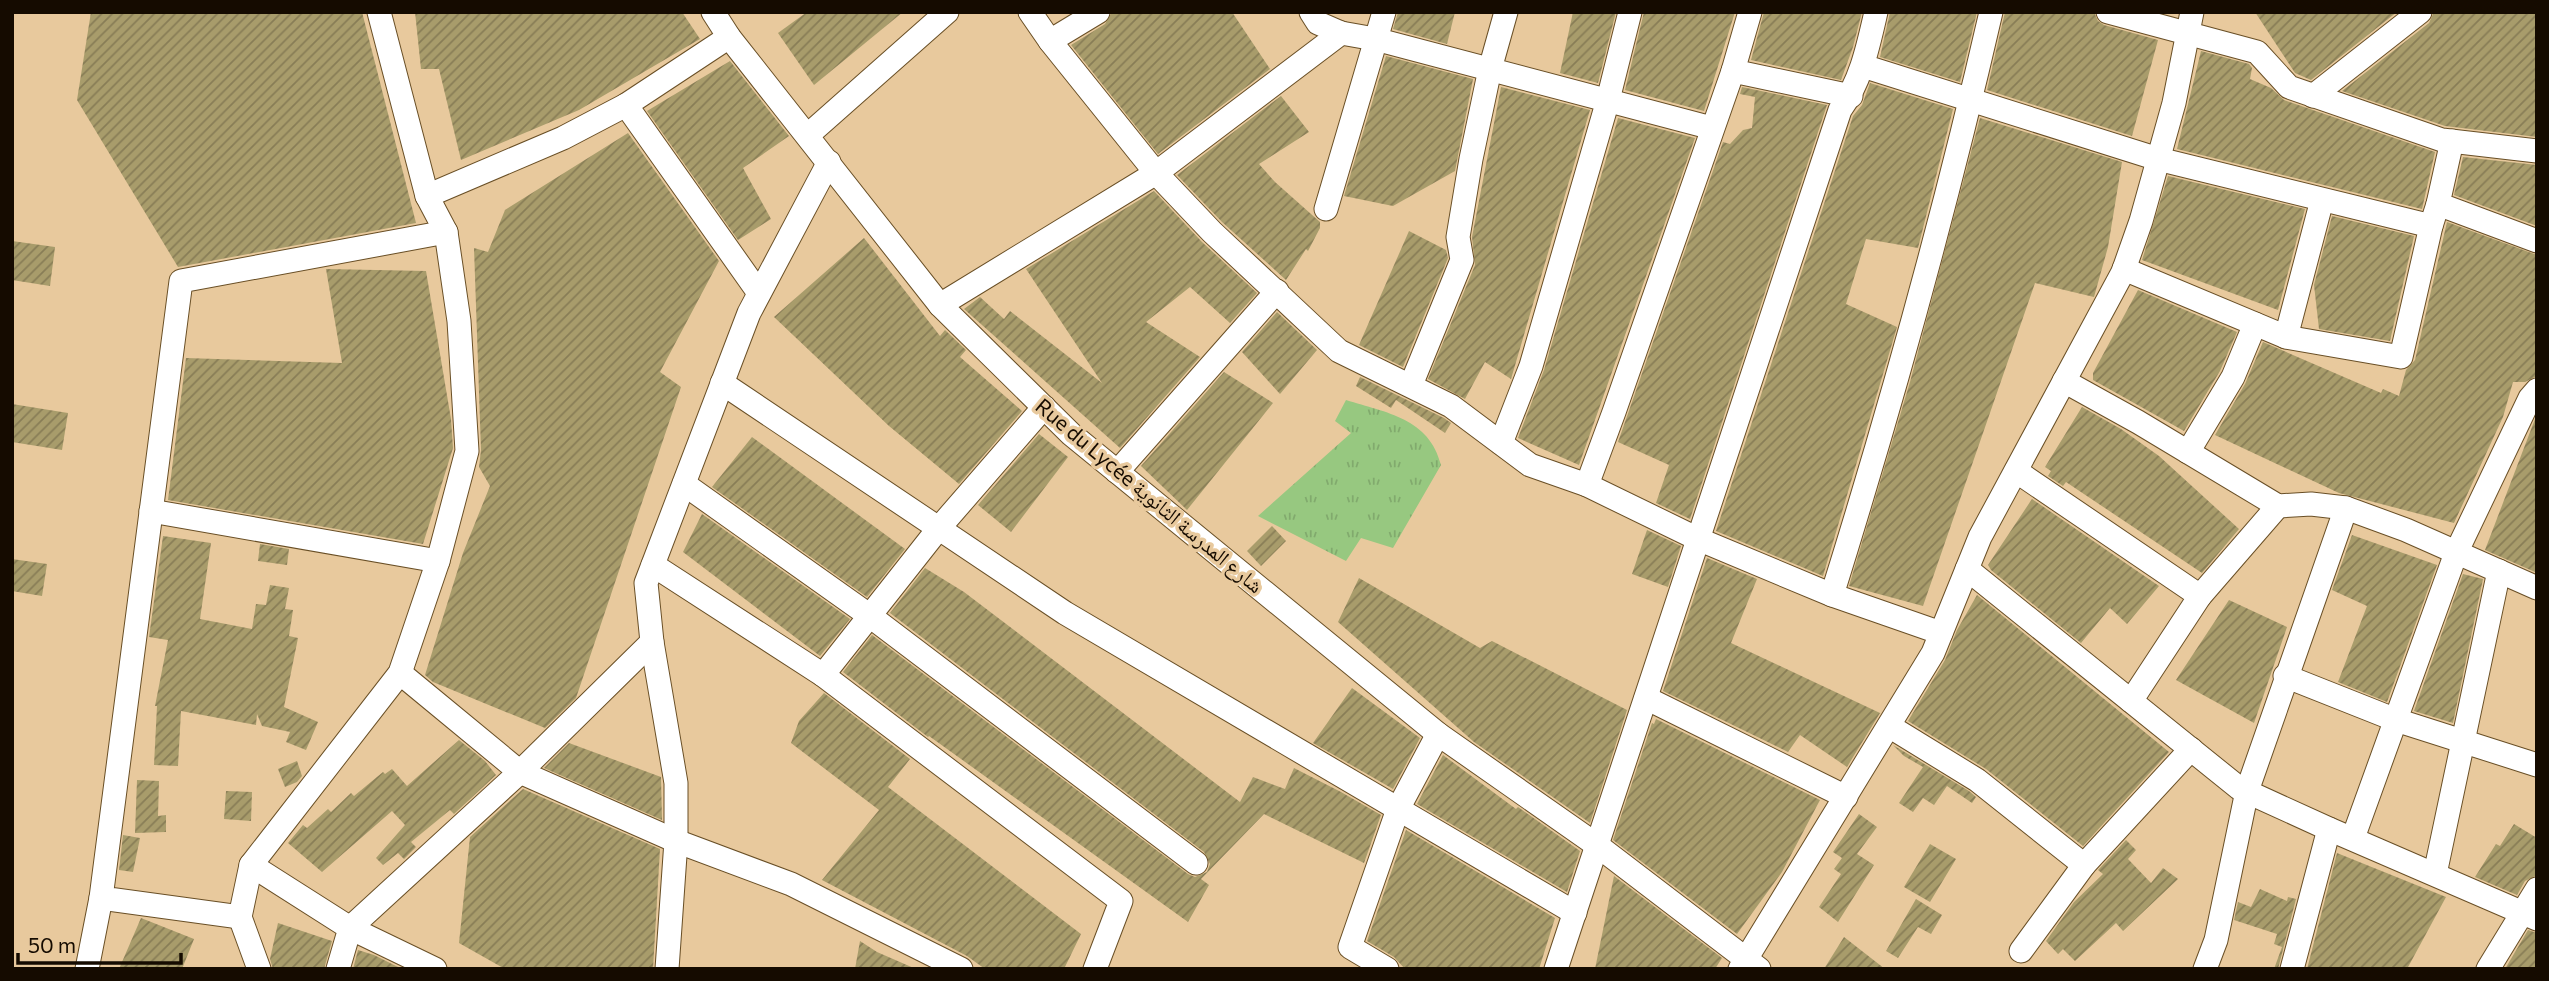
<svg xmlns="http://www.w3.org/2000/svg" width="2549" height="981" viewBox="0 0 2549 981" font-family="Commissioner,'Noto Naskh Arabic',sans-serif">
  <style>
    .grass { fill: url(#grass-tufts) }
    .building { fill: url(#building-hatch) }
    .lines { fill: none; stroke-linecap: round; stroke-linejoin: round }
    .minor-casing { stroke: #694f26; stroke-width: 25 }
    .minor { stroke: #fff; stroke-width: 23 }
    .labels { text-anchor: middle; dominant-baseline: central; stroke-width: 7; stroke-linejoin: round; paint-order: stroke }
    .street-label { font-size: 21px; fill: #150b00; stroke: #e8c99d }
  </style>
  <defs>
    <pattern id="grass-tufts" width="24" height="20" patternUnits="userSpaceOnUse" patternTransform="scale(1.75)"><rect width="24" height="20" fill="#97c880"/><path d="M3 7l-1-3M5 7V3M7 7l1-3M15 17l-1-3M17 17v-4M19 17l1-3" fill="none" stroke="#81aa6d"/></pattern>
    <pattern id="building-hatch" width="6" height="6" patternUnits="userSpaceOnUse" patternTransform="scale(1.75)"><rect width="6" height="6" fill="#a89c6b"/><path d="M-1 1l2-2M0 6l6-6M5 7l2-2" fill="none" stroke="#887d56"/></pattern>
  </defs>
  <rect width="100%" height="100%" fill="#e8c99d"/>
  <!-- grass -->
  <path class="grass" d="M1346 400C1387 413 1429 418 1441 465L1393 548 1361 538 1346 561 1258 516 1351 433 1335 421Z"/>
  <!-- building -->
  <g class="building">
    <polygon points="91,12 362,12 416,223 178,267 77,100"/>
    <polygon points="415,12 682,12 700,39 579,110 461,160 439,69 421,69"/>
    <polygon points="807,12 903,12 814,85 778,33"/>
    <polygon points="1112,12 1232,12 1270,69 1158,154 1071,45 1105,24"/>
    <polygon points="1398,12 1455,12 1447,44 1393,29"/>
    <polygon points="1573,12 1616,12 1598,83 1560,73"/>
    <polygon points="1644,12 1735,12 1704,111 1625,90"/>
    <polygon points="1764,12 1862,12 1853,47 1841,80 1751,60"/>
    <polygon points="1890,12 1977,12 1960,82 1880,57"/>
    <polygon points="2005,12 2094,12 2098,21 2104,25 2158,40 2132,136 1987,90"/>
    <polygon points="2255,12 2397,12 2311,80 2295,73"/>
    <polygon points="2434,12 2537,12 2537,137 2445,126 2342,91 2429,23"/>
    <polygon points="2201,51 2249,64 2252,68 2250,79 2271,88 2284,100 2435,152 2422,209 2177,149"/>
    <polygon points="1386,56 1473,79 1455,171 1393,206 1344,196"/>
    <polygon points="730,61 789,136 743,168 771,219 738,240 647,111"/>
    <polygon points="1870,83 1953,109 1918,248 1866,239 1846,304 1897,327 1823,576 1716,531 1853,116 1862,105"/>
    <polygon points="1501,87 1590,110 1511,379 1485,362 1465,399 1428,379 1475,265 1472,237"/>
    <polygon points="1742,87 1827,105 1690,519 1656,503 1669,465 1618,442 1723,142 1730,144 1743,130 1752,128 1755,97 1740,94"/>
    <polygon points="1281,96 1309,132 1259,164 1275,182 1320,222 1320,228 1308,251 1306,249 1286,280 1222,222 1177,175"/>
    <polygon points="1618,118 1695,138 1579,465 1518,438 1544,370"/>
    <polygon points="1980,118 2122,162 2108,247 2094,297 2035,283 1923,606 1849,586 1910,382"/>
    <polygon points="628,133 719,261 660,372 681,387 576,698 545,728 433,682 425,675 463,553 490,486 479,467 481,450 474,248 488,252 505,210"/>
    <polygon points="2463,157 2537,165 2537,226 2454,195"/>
    <polygon points="2168,176 2305,209 2278,310 2142,260"/>
    <polygon points="1154,191 1202,242 1257,293 1230,323 1190,287 1146,322 1200,357 1120,448 964,309 980,297 1004,319 1010,311 1102,383 1026,269"/>
    <polygon points="2332,216 2414,236 2390,341 2319,329 2314,285"/>
    <polygon points="2447,222 2537,255 2537,376 2525,382 2513,382 2503,417 2454,523 2339,493 2215,435 2245,384 2263,342 2381,393 2383,389 2399,396 2406,370 2415,360"/>
    <polygon points="1409,231 1446,250 1448,258 1403,367 1359,345"/>
    <polygon points="864,238 940,336 945,330 966,350 960,357 1022,411 959,484 889,426 774,317"/>
    <polygon points="12,241 55,247 50,286 12,280"/>
    <polygon points="326,269 426,271 451,419 453,448 423,544 168,500 186,358 342,363"/>
    <polygon points="2138,290 2237,332 2220,371 2184,431 2093,380 2093,373"/>
    <polygon points="1277,312 1317,350 1280,394 1242,352"/>
    <polygon points="1224,372 1273,403 1187,510 1141,466"/>
    <polygon points="1360,377 1444,418 1451,423 1445,433 1396,400 1391,408 1356,386"/>
    <polygon points="12,404 68,413 62,450 12,442"/>
    <polygon points="2082,407 2121,429 2159,456 2239,529 2202,573 2066,482 2063,486 2048,476 2051,471 2045,467"/>
    <polygon points="2535,419 2537,567 2535,572 2485,550"/>
    <polygon points="1039,434 1068,457 1011,532 978,505"/>
    <polygon points="752,437 905,549 867,597 712,487"/>
    <polygon points="2032,499 2159,586 2127,624 2110,608 2081,643 1991,570 1988,565"/>
    <polygon points="702,514 850,619 820,656 683,552"/>
    <polygon points="1272,526 1286,541 1261,566 1247,551"/>
    <polygon points="1647,530 1681,546 1668,587 1632,574"/>
    <polygon points="2352,535 2437,565 2387,702 2338,682 2367,606 2332,590"/>
    <polygon points="163,536 211,543 200,619 252,629 256,604 266,605 270,585 289,588 285,609 293,610 289,636 298,638 284,707 318,722 306,750 286,742 290,732 262,726 257,714 256,725 181,711 178,766 154,765 157,706 155,706 168,640 149,637"/>
    <polygon points="260,544 289,549 287,565 258,561"/>
    <polygon points="1707,558 1757,579 1731,643 1880,713 1847,767 1800,735 1788,752 1663,691"/>
    <polygon points="12,559 47,564 42,596 12,591"/>
    <polygon points="925,568 964,592 1240,802 1253,777 1285,789 1294,768 1341,792 1381,815 1364,863 1264,814 1201,879 1209,885 1188,922 929,736 928,737 843,672 872,635 1188,874 1195,877 1207,872 1210,864 1204,852 890,613"/>
    <polygon points="2463,574 2483,579 2453,723 2414,711"/>
    <polygon points="1359,578 1480,648 1492,641 1627,710 1590,823 1474,742 1338,622"/>
    <polygon points="1977,595 2169,752 2083,846 1986,769 1908,721 1945,660 1957,630"/>
    <polygon points="2229,600 2287,627 2254,723 2176,680"/>
    <polygon points="1352,688 1420,738 1393,789 1313,743"/>
    <polygon points="824,693 910,759 888,787 1081,934 1064,969 985,969 967,956 822,880 879,810 791,743 799,721"/>
    <polygon points="1656,719 1820,800 1782,872 1737,934 1613,840 1652,723 1654,724"/>
    <polygon points="459,740 485,761 496,775 454,814 450,810 411,842 416,847 404,859 398,853 383,865 376,858 405,825 392,811 322,872 288,843 303,825 307,828 328,809 331,812 351,793 354,796 383,772 385,774 392,769 407,786"/>
    <polygon points="569,743 661,777 662,820 544,768"/>
    <polygon points="1893,745 1969,791 1976,797 1972,803 1947,786 1934,805 1923,798 1913,812 1899,803 1923,767 1904,756"/>
    <polygon points="1443,755 1516,809 1518,807 1580,851 1567,892 1417,804"/>
    <polygon points="297,761 302,776 297,782 285,787 278,769"/>
    <polygon points="137,780 159,781 158,816 166,815 166,832 135,833"/>
    <polygon points="523,789 660,849 653,969 505,969 459,943 470,837"/>
    <polygon points="226,791 252,792 251,821 224,819"/>
    <polygon points="1859,814 1877,827 1857,854 1874,865 1838,922 1819,907 1841,874 1834,869 1842,858 1833,852"/>
    <polygon points="2514,824 2537,838 2537,875 2525,881 2517,895 2475,877 2496,844 2500,846"/>
    <polygon points="1406,830 1555,918 1539,969 1405,969 1394,957 1367,941"/>
    <polygon points="123,835 140,838 133,872 119,870"/>
    <polygon points="2126,840 2136,850 2128,859 2151,883 2163,868 2178,879 2123,931 2116,923 2075,961 2063,949 2058,954 2046,941 2074,902 2103,874 2098,870"/>
    <polygon points="1930,844 1956,859 1930,902 1904,887"/>
    <polygon points="2337,853 2446,897 2407,969 2307,969"/>
    <polygon points="1614,876 1722,958 1715,969 1595,969"/>
    <polygon points="2260,889 2287,901 2288,897 2296,899 2278,969 2274,969 2282,947 2274,944 2277,934 2234,920 2238,902 2251,907"/>
    <polygon points="1916,899 1942,915 1931,934 1918,927 1898,958 1886,951"/>
    <polygon points="141,918 194,939 182,969 119,969"/>
    <polygon points="278,923 332,941 324,969 273,969 270,959"/>
    <polygon points="2528,930 2537,933 2537,969 2505,969"/>
    <polygon points="1844,937 1885,969 1824,969"/>
    <polygon points="860,941 877,952 916,969 855,969"/>
    <polygon points="358,950 374,955 402,969 353,969"/>
  </g>
  <g class="lines">
    <!-- minor casing -->
    <g class="minor-casing">
      <g id="minor">
        <polyline points="713,12 729,37 940,305 1071,434 1438,734 1598,846 1759,969"/>
        <polyline points="1030,12 1050,41 1098,12"/>
        <polyline points="1311,12 1318,23 1341,33 1375,39 1712,128"/>
        <polyline points="2108,12 2257,52 2289,87 2442,140 2537,151"/>
        <polyline points="1050,41 1156,173 1212,232 1339,351 1451,406 1530,465 1587,485 1614,412 1733,71 1750,12"/>
        <polyline points="1863,66 2158,159 2431,226 2438,204"/>
        <polyline points="1733,71 1851,96"/>
        <polyline points="2313,96 2420,12"/>
        <polyline points="626,105 759,293"/>
        <polyline points="808,135 947,12"/>
        <polyline points="2452,141 2438,204 2537,241"/>
        <polyline points="427,196 563,138 626,105 729,37"/>
        <polyline points="1326,209 1384,12"/>
        <polyline points="2124,269 2286,337 2322,200"/>
        <polyline points="940,305 1156,173 1341,33"/>
        <polyline points="2286,337 2401,357 2431,226"/>
        <polyline points="2064,381 2138,422 2278,506 2311,504 2346,508 2406,530 2537,588"/>
        <polyline points="722,383 1065,613 1575,913"/>
        <polyline points="1411,385 1462,260 1458,237 1471,159 1490,69 1506,12"/>
        <polyline points="1501,443 1531,366 1608,100 1630,12"/>
        <polyline points="2188,452 2233,377 2255,324"/>
        <polyline points="2016,471 2200,596 2278,506"/>
        <polyline points="1117,472 1277,291"/>
        <polyline points="684,484 870,616 1196,863"/>
        <polyline points="1587,485 1698,539 1832,595"/>
        <polyline points="151,511 438,561"/>
        <polyline points="653,565 823,675 939,528 1044,407"/>
        <polyline points="1967,569 2239,788 2329,829 2537,919"/>
        <path d="M1941 633 1832 595C1892 403 1946 208 1991 12"/>
        <polyline points="400,673 520,772 676,841 791,884 961,969"/>
        <polyline points="823,675 1121,901 1095,969"/>
        <polyline points="2285,676 2396,720 2537,765"/>
        <polyline points="1646,698 1846,797"/>
        <polyline points="2131,701 2200,596"/>
        <polyline points="1889,726 1977,780 2084,865 2191,749"/>
        <polyline points="2353,838 2456,553 2530,398 2537,390"/>
        <polyline points="251,865 350,928 338,969"/>
        <polyline points="2435,874 2499,571"/>
        <polyline points="240,917 101,898 181,281 446,232"/>
        <polyline points="2021,951 2084,865"/>
        <polyline points="87,969 101,898"/>
        <polyline points="259,969 240,917 251,865 400,673 438,561 467,451 459,321 446,232 427,196 379,12"/>
        <polyline points="435,969 350,928 520,772 652,642"/>
        <polyline points="667,969 676,841 676,783 652,642 646,583 749,313 829,162"/>
        <polyline points="1387,969 1350,947 1398,809 1438,734"/>
        <path d="M1556 969 1840 110C1861 81 1868 47 1876 12"/>
        <polyline points="1740,969 1933,653 1980,537 2123,272 2141,221 2174,103 2192,12"/>
        <polyline points="2205,969 2216,940 2247,791 2346,508"/>
        <polyline points="2292,969 2329,829"/>
        <polyline points="2488,969 2537,889"/>
      </g>
    </g>
    <!-- minor -->
    <use href="#minor" class="minor"/>
  </g>
  <g class="labels">
    <!-- street labels -->
    <g class="street-label">
      <text transform="translate(1150 495) rotate(40)">Rue du Lycée شارع المدرسة الثانوية</text>
    </g>
  </g>
  <!-- border -->
  <rect width="2549" height="981" fill="none" stroke="#150b00" stroke-width="28"/>
  <!-- scale -->
  <path d="M18 953v10h163v-10" fill="none" stroke="#150b00" stroke-width="3.5"/>
  <text x="28" y="953" font-size="21" fill="#150b00" stroke="#e8c99d" stroke-width="5" paint-order="stroke">50 m</text>
</svg>
